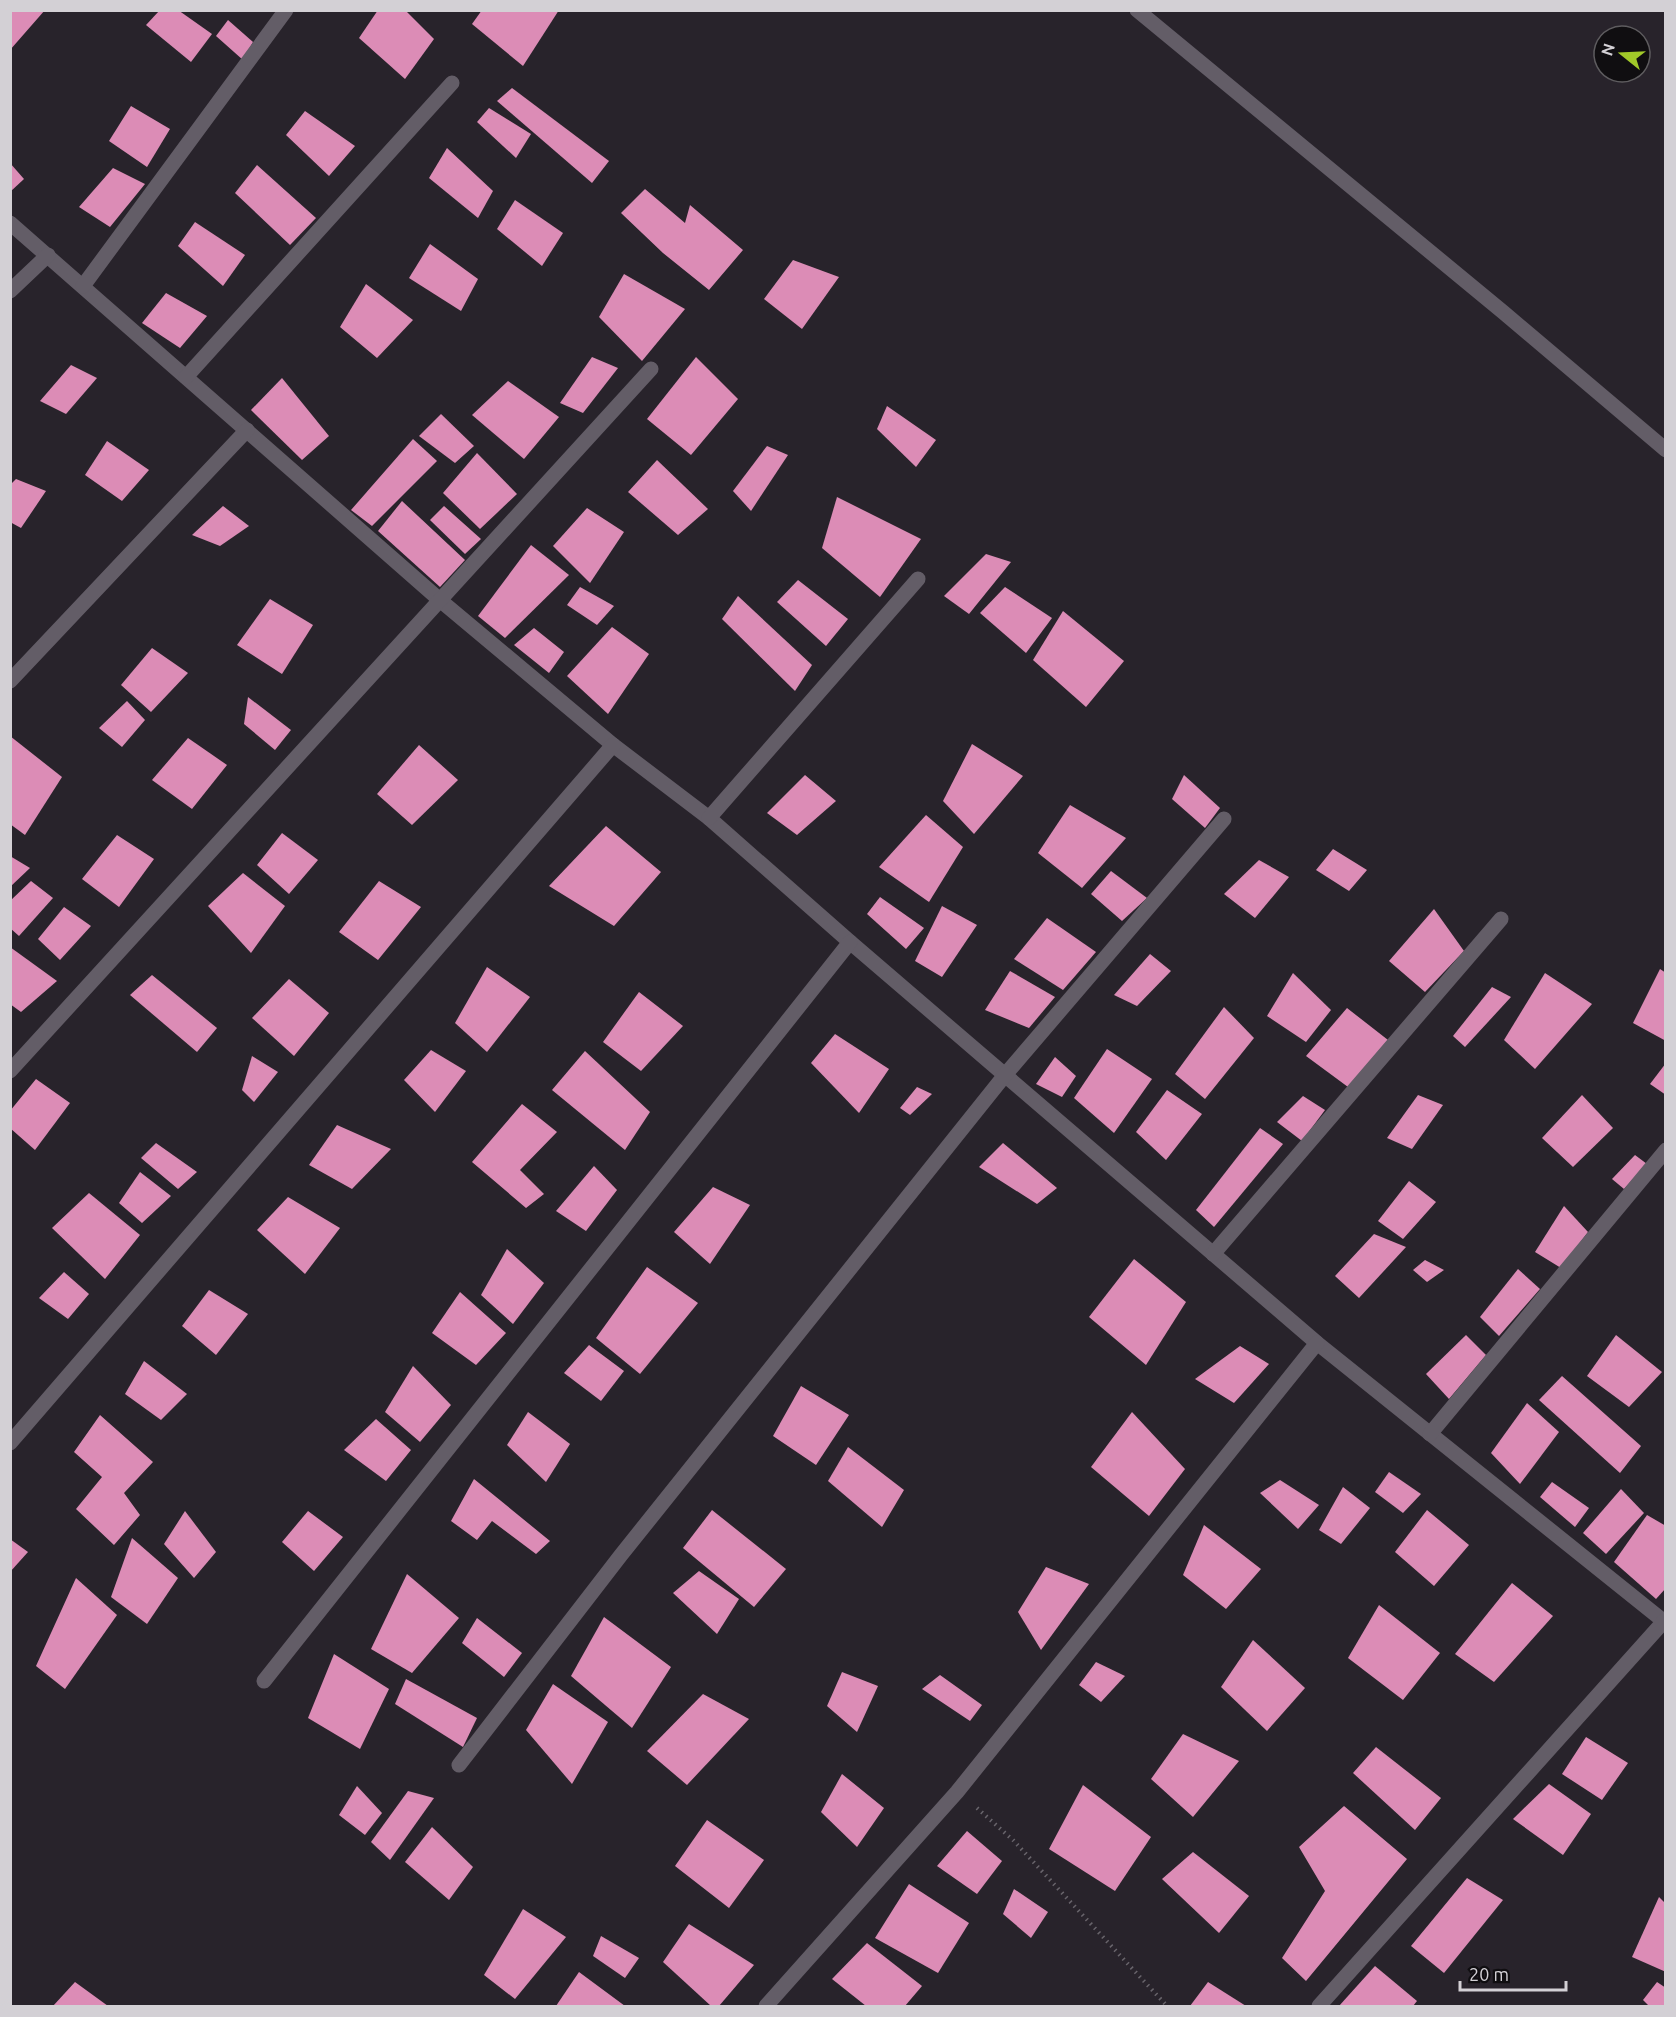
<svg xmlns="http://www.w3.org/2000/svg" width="1676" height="2017" viewBox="0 0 1676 2017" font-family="Ubuntu,sans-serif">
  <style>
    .building { fill: #dc8cb6 }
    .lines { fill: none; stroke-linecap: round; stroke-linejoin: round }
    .path { stroke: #68646b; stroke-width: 4; stroke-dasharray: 1.5 4.5; stroke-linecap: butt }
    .minor { stroke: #635d67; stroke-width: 15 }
  </style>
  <rect width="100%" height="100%" fill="#28232b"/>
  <!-- building -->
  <g class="building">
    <polygon points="10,10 45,10 10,50"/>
    <polygon points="160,10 178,10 212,34 191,62 146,25"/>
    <polygon points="378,10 405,10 434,39 405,79 359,38"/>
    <polygon points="482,10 559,10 523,66 472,24"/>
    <polygon points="228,20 253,42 243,60 216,36"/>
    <polygon points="512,88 609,161 592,183 497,101"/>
    <polygon points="131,106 170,129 147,167 109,141"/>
    <polygon points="489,108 531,134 516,158 477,122"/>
    <polygon points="305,111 355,146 329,176 286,135"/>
    <polygon points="447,148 493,191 478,218 429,178"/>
    <polygon points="10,163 24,179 10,192"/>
    <polygon points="257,165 316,218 290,245 235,193"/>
    <polygon points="113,168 145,184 110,227 79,207"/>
    <polygon points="645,189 685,223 690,205 743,250 709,290 663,253 621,213"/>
    <polygon points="515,200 563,233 542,266 497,229"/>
    <polygon points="195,222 245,255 223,286 178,246"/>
    <polygon points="430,244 478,279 461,311 409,278"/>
    <polygon points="793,260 839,277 802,329 764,299"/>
    <polygon points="624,274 685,309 642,361 599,317"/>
    <polygon points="366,284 413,320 377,358 340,327"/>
    <polygon points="166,293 207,316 180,348 142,323"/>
    <polygon points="592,357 618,368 583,413 560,403"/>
    <polygon points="696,357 738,399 691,455 647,419"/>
    <polygon points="71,365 97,378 66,414 40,401"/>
    <polygon points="282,378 329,436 302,460 251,410"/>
    <polygon points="508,381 559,417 524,459 472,415"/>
    <polygon points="887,406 936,440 916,467 877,429"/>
    <polygon points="441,414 474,446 455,463 419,436"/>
    <polygon points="413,439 437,461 372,526 351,510"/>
    <polygon points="107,441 149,470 122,501 85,475"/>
    <polygon points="767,446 788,455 751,511 733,491"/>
    <polygon points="477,453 517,494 480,529 443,493"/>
    <polygon points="657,460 708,509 678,535 628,492"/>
    <polygon points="16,479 46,491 21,528 10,522 10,485"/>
    <polygon points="837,497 921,539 880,597 822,548"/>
    <polygon points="402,501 465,560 440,587 378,531"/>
    <polygon points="223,506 249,526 220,546 192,535"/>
    <polygon points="444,506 481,539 465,554 430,520"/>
    <polygon points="587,508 624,532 590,583 553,546"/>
    <polygon points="531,545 569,575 505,638 478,616"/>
    <polygon points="986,554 1011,562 969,614 944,596"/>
    <polygon points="798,580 848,619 826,646 777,602"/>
    <polygon points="580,587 614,606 597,625 567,605"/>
    <polygon points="1005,587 1052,618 1026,653 980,613"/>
    <polygon points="738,596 812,665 795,691 722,619"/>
    <polygon points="270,599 313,625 282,674 237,645"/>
    <polygon points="1063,611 1124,661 1086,707 1033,660"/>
    <polygon points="612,627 649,654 608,714 567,676"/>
    <polygon points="534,628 564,652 549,673 514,645"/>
    <polygon points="152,648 188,673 151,712 121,685"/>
    <polygon points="248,697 291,730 275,750 244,724"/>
    <polygon points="127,701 145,720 122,747 99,728"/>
    <polygon points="10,736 62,777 25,835 10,824"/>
    <polygon points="188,738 227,765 192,809 152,780"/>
    <polygon points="972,744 1023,776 974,834 943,801"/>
    <polygon points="419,745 458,780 412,825 377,794"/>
    <polygon points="805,775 836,801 797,835 767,813"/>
    <polygon points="1184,775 1220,808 1205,828 1172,799"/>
    <polygon points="1070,805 1126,838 1082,888 1038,853"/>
    <polygon points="926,815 963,847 929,902 879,867"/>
    <polygon points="606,826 661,872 614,926 549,886"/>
    <polygon points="282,833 318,860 289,894 257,865"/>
    <polygon points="117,835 154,859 119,907 82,879"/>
    <polygon points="1333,849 1367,870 1349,891 1316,870"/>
    <polygon points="10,856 30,868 10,887"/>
    <polygon points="1259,860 1289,877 1255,918 1224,894"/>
    <polygon points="1111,871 1147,898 1122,921 1091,894"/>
    <polygon points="243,873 285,906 251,953 208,906"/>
    <polygon points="31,881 53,898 19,936 10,928 10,901"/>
    <polygon points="379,881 421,907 378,960 339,932"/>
    <polygon points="880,897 924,928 906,949 867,914"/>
    <polygon points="942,906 977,925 942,977 915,961"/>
    <polygon points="64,907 91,926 60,960 38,939"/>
    <polygon points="1434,909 1464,951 1425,992 1389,961"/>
    <polygon points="1047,918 1096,952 1063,990 1014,959"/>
    <polygon points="10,947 57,981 21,1012 10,1004"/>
    <polygon points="1150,954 1171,971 1137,1006 1114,995"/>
    <polygon points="487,967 530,997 487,1052 455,1023"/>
    <polygon points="1660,969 1666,973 1666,1041 1633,1023"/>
    <polygon points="1010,971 1055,997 1029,1028 985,1010"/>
    <polygon points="1293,973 1331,1010 1306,1042 1267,1016"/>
    <polygon points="1545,973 1592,1004 1535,1069 1504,1040"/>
    <polygon points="152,975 217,1028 197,1052 130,995"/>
    <polygon points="289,979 329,1013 294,1056 252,1018"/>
    <polygon points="1492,987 1511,997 1465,1047 1453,1036"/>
    <polygon points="639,992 683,1026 641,1071 603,1042"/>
    <polygon points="1224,1007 1254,1038 1205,1099 1175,1074"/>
    <polygon points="1347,1008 1388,1040 1348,1087 1306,1056"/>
    <polygon points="835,1034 889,1069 859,1113 811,1063"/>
    <polygon points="1107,1049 1152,1079 1114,1133 1074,1098"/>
    <polygon points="431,1050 466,1071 435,1112 404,1080"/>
    <polygon points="585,1051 650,1112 625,1150 552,1090"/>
    <polygon points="252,1056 278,1072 254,1102 242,1090"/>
    <polygon points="1055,1057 1076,1076 1062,1097 1036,1084"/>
    <polygon points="1666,1063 1666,1095 1650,1084"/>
    <polygon points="36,1079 70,1103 35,1150 10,1128 10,1111"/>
    <polygon points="917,1087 932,1094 910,1115 900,1108"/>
    <polygon points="1167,1090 1202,1114 1166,1160 1136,1132"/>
    <polygon points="1418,1095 1443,1105 1412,1149 1387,1138"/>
    <polygon points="1582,1095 1613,1128 1573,1167 1542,1138"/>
    <polygon points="1303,1096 1325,1110 1302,1141 1277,1122"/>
    <polygon points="522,1104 557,1132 520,1170 544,1194 526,1208 472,1162"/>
    <polygon points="337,1125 391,1149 352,1189 309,1165"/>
    <polygon points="1260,1128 1283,1144 1214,1227 1196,1210"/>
    <polygon points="156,1143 197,1172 178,1189 141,1158"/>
    <polygon points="1003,1143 1057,1188 1037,1204 979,1167"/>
    <polygon points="1635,1155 1647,1164 1624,1189 1612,1179"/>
    <polygon points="594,1166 617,1190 586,1231 556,1211"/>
    <polygon points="140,1172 171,1196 142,1223 119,1203"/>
    <polygon points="1409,1181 1436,1202 1403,1239 1378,1221"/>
    <polygon points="713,1187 750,1205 710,1264 674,1232"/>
    <polygon points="89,1193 140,1235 105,1279 52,1228"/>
    <polygon points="288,1197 340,1228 305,1274 257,1230"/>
    <polygon points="1564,1206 1588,1232 1561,1268 1535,1252"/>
    <polygon points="1374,1234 1406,1247 1359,1298 1335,1276"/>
    <polygon points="507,1249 544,1283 513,1324 481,1295"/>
    <polygon points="1134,1259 1186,1302 1146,1365 1089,1317"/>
    <polygon points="1425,1260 1444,1270 1427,1282 1413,1270"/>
    <polygon points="647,1267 698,1303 640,1374 596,1338"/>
    <polygon points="1518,1269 1540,1289 1499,1336 1480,1317"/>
    <polygon points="64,1272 89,1294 68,1319 39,1298"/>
    <polygon points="209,1290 248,1314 216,1355 182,1326"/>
    <polygon points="460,1292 506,1333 476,1365 432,1333"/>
    <polygon points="1466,1335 1486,1355 1449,1399 1426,1374"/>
    <polygon points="1616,1335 1662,1372 1629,1407 1587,1376"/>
    <polygon points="589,1345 624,1371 601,1401 564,1373"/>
    <polygon points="1240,1346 1269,1364 1234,1403 1195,1379"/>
    <polygon points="144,1361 187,1394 161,1420 125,1394"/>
    <polygon points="413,1366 451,1405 420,1442 385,1412"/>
    <polygon points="1562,1376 1641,1446 1620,1473 1539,1400"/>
    <polygon points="801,1386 849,1415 816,1465 773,1436"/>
    <polygon points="1527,1403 1559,1432 1520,1484 1491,1453"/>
    <polygon points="528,1412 570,1444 546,1482 507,1445"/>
    <polygon points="1132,1412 1185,1469 1149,1516 1091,1467"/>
    <polygon points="100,1415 153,1462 124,1493 140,1515 114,1545 76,1509 102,1477 74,1452"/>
    <polygon points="376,1419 411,1450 386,1481 344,1450"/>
    <polygon points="848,1447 904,1490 882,1527 828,1481"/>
    <polygon points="1389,1472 1421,1494 1403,1513 1375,1492"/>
    <polygon points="474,1479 550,1541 536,1554 492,1521 477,1540 451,1521"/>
    <polygon points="1280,1480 1319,1505 1298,1529 1260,1493"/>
    <polygon points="1552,1482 1589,1508 1575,1527 1540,1497"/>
    <polygon points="1343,1487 1370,1508 1341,1544 1319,1530"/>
    <polygon points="1621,1489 1644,1513 1606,1554 1583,1533"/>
    <polygon points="712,1510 786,1569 754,1607 683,1548"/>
    <polygon points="1427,1510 1469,1545 1434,1586 1395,1552"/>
    <polygon points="185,1511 216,1552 194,1578 164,1544"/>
    <polygon points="308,1511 343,1537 314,1571 282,1542"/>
    <polygon points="1647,1515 1666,1526 1666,1588 1656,1599 1614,1562"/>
    <polygon points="1204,1525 1261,1569 1226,1609 1183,1575"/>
    <polygon points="132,1538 178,1578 147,1624 111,1597"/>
    <polygon points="10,1539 28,1552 10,1572"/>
    <polygon points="1046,1567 1089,1584 1041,1650 1018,1612"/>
    <polygon points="699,1571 739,1599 717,1634 673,1593"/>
    <polygon points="407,1574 459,1618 412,1673 371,1649"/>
    <polygon points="76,1578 117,1615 65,1689 36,1666"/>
    <polygon points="1512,1583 1553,1616 1494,1682 1455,1654"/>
    <polygon points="1379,1605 1440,1653 1403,1700 1348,1658"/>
    <polygon points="604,1617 671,1667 632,1728 571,1676"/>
    <polygon points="477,1618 522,1653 504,1677 462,1643"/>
    <polygon points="1253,1640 1305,1688 1267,1731 1221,1687"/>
    <polygon points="334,1654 389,1689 360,1749 308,1718"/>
    <polygon points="1096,1662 1125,1676 1101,1702 1079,1685"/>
    <polygon points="842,1672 878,1686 857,1732 827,1706"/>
    <polygon points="940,1675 982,1705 970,1721 922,1689"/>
    <polygon points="406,1679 477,1718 463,1747 395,1704"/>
    <polygon points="553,1684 608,1722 572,1784 526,1730"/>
    <polygon points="703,1694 749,1719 687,1785 647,1751"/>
    <polygon points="1183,1734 1239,1761 1193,1817 1151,1779"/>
    <polygon points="1586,1737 1628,1763 1602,1800 1562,1774"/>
    <polygon points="1376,1747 1441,1798 1415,1830 1353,1773"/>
    <polygon points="842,1774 884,1808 857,1847 821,1812"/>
    <polygon points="1549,1784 1591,1814 1563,1855 1513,1819"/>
    <polygon points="1083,1785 1151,1837 1115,1891 1049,1849"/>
    <polygon points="357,1786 382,1813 365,1835 339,1815"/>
    <polygon points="408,1791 434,1798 390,1860 371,1842"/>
    <polygon points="1344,1806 1407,1859 1306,1981 1282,1958 1325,1891 1299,1847"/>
    <polygon points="707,1820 764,1860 729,1908 675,1866"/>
    <polygon points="432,1827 473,1867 449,1900 405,1862"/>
    <polygon points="967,1831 1002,1861 977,1894 937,1866"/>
    <polygon points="1193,1852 1249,1896 1219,1933 1162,1879"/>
    <polygon points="1467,1878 1503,1900 1444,1973 1411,1946"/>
    <polygon points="909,1884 969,1923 938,1973 875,1938"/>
    <polygon points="1014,1889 1048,1912 1031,1938 1003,1914"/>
    <polygon points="1659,1897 1666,1904 1666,1972 1632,1957"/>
    <polygon points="523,1909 566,1937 515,1999 484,1975"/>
    <polygon points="689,1924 754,1965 719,2006 711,2006 663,1962"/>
    <polygon points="601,1936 639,1958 625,1978 593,1956"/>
    <polygon points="867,1943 922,1986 905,2006 866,2006 832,1979"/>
    <polygon points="1375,1966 1417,2001 1413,2006 1339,2006"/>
    <polygon points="579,1972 625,2006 556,2006"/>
    <polygon points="75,1982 108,2006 53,2006"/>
    <polygon points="1208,1982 1246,2006 1190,2006"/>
    <polygon points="1657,1982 1666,1988 1666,2006 1649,2006 1643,2000"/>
  </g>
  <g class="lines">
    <!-- path -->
    <polyline class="path" points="977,1808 1013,1840 1167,2006"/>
    <!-- minor -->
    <g class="minor">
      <polyline points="1137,10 1503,312 1666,450"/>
      <polyline points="10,223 441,601 613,745 709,818 850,942 1317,1343 1666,1623"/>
      <polyline points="83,286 286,10"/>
      <polyline points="10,291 48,255"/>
      <polyline points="186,377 452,83"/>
      <polyline points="10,681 247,430"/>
      <polyline points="709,818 918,579"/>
      <polyline points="10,1071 651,369"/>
      <polyline points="1213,1254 1501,919"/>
      <polyline points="1430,1434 1666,1150"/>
      <polyline points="10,1443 613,745"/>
      <polyline points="264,1681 850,942"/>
      <polyline points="459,1765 621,1555 1005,1075 1224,819"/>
      <polyline points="766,2006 957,1792 1317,1343"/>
      <polyline points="1319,2006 1666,1619"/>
    </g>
  </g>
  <!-- border -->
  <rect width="1676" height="2017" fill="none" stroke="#d3d0d5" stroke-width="24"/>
  <!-- north arrow -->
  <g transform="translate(1622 54) rotate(288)"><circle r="28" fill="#100e11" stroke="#5e5c5f" stroke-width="1.5"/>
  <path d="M0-4.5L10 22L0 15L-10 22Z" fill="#a1c929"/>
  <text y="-9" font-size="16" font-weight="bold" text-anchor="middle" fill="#d3d0d5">N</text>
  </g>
  <!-- scale -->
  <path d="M1460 1981v9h106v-9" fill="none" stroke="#d3d0d5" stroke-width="3"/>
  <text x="1469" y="1981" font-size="18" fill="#d3d0d5" stroke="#100e11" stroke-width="4.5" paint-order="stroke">20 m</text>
</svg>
